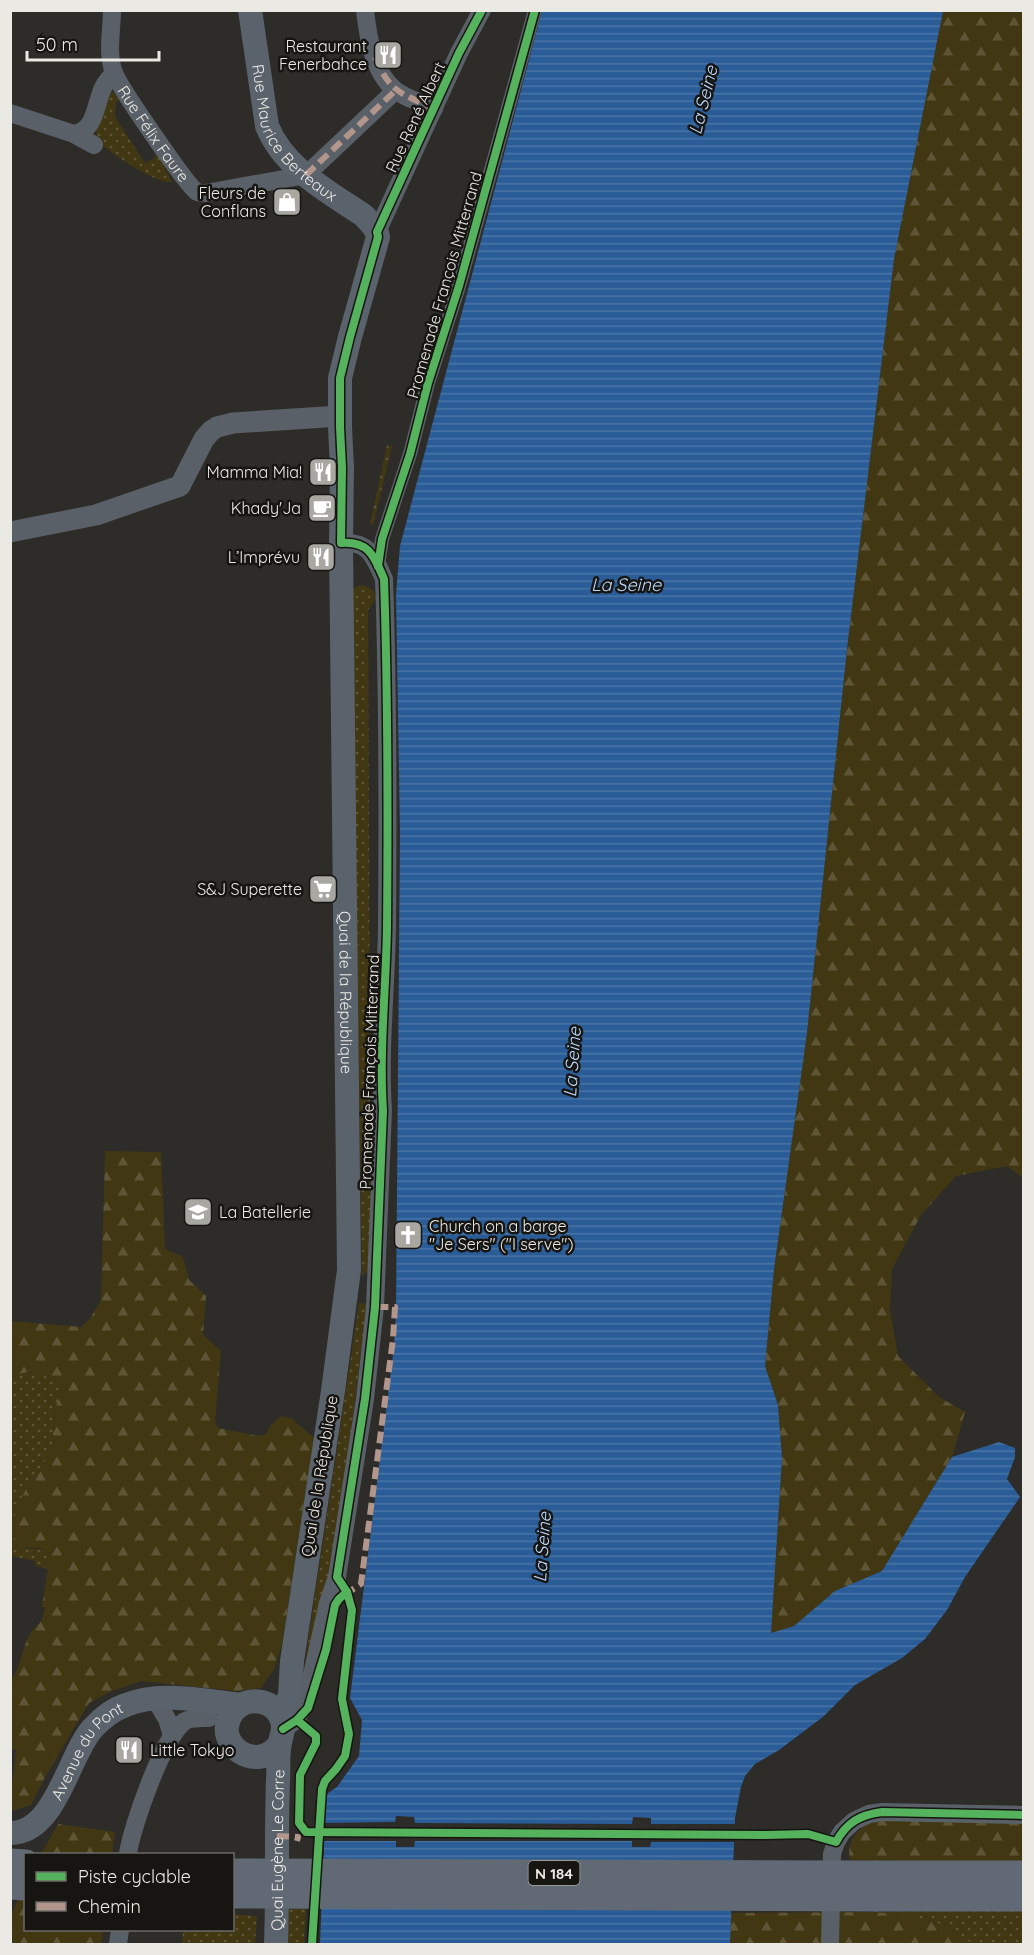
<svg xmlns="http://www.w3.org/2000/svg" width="1034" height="1955" viewBox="0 0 1034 1955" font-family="Quicksand,sans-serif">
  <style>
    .grass { fill: url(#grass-dots) }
    .forest { fill: url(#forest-firs) }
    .water { fill: url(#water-rules) }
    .pier { fill: #2d2c28 }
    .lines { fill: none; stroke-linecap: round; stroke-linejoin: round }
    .pedestrian { stroke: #5a6067; stroke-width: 14 }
    .minor { stroke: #5a6067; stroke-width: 18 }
    .tertiary { stroke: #5a6067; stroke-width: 21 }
    .secondary { stroke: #5a626c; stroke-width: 24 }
    .primary { stroke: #606974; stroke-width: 27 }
    .primary-bridge { stroke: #606974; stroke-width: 27 }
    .quiet { stroke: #b2968c; stroke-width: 6; stroke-dasharray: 12 6; stroke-linecap: butt }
    .cycleway-casing { stroke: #161512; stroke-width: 11 }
    .cycleway { stroke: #56b35d; stroke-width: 8 }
    .labels { text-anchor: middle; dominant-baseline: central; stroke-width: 5; stroke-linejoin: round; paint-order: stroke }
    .shield { fill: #161512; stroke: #aaa9a5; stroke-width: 1.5 }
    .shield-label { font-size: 15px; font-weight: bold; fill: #eae9e4 }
    .poi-label { font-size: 16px; fill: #eae9e4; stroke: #161512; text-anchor: end }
    .street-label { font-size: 16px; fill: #eae9e4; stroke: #161512 }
    .water-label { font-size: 18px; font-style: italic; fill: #bad8fd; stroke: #161512 }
  </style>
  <defs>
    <pattern id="grass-dots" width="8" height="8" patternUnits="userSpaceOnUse" patternTransform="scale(1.5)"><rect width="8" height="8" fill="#413813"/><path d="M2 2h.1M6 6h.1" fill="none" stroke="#5d5535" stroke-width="1.8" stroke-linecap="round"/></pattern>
    <pattern id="forest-firs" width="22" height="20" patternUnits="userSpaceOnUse" patternTransform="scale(1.5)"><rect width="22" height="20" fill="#413813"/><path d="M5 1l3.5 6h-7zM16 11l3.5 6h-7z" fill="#5d5535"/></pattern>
    <pattern id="water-rules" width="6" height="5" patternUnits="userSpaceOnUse" patternTransform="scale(1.5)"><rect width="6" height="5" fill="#2a5d98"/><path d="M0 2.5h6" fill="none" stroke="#4974a6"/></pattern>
  </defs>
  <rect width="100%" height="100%" fill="#2d2c28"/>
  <!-- grass -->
  <g class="grass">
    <path d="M111 90 119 100 116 102 115 117 145 163 155 158 156 152 172 182C155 184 111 153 97 141L96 130Z"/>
    <polygon points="387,445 392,446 373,525 370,524"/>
    <polygon points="363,585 373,590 376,598 368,610 371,1270 362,1275 352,592 355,587"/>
    <polygon points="359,1303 367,1304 333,1576 308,1669 304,1669"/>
    <polygon points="40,1372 51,1379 60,1389 54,1417 52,1451 25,1548 47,1550 50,1554 48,1569 35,1566 35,1561 11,1556 11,1377 21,1373"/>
    <polygon points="289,1909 306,1909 304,1944 288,1944"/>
    <polygon points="1023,1911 1023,1944 973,1944 938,1923 909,1916 875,1912"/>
    <polygon points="233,1914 257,1916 255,1944 182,1944 183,1930 232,1930"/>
  </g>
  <!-- forest -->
  <g class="forest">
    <polygon points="943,11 1023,11 1023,1178 1007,1166 956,1176 921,1215 892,1269 890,1310 898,1356 939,1397 965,1412 952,1457 882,1571 835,1591 794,1626 771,1633 782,1458 778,1405 765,1367 774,1269 807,1033 847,649 894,259"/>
    <path d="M105 1151 161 1152 165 1249 183 1257 189 1280 206 1296 203 1335 221 1351 215 1421 218 1428 258 1436 266 1434 271 1425 281 1416 291 1418 314 1438 282 1644 274 1669 261 1688 236 1691 142 1681 112 1691 89 1703 44 1779 31 1805 11 1811 10 1786H12L16 1750 11 1749V1680C21 1667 21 1651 29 1636 36 1622 42 1628 45 1608L42 1607 50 1554C44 1545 28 1550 17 1545L12 1531 16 1508 31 1480 52 1451 54 1417 60 1389C44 1371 34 1368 11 1377V1321L81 1327 89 1320 101 1300Z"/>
    <path d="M1023 1819V1863L850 1860C846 1841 858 1828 874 1821Z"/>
    <polygon points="58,1824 115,1832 112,1854 41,1854"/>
    <polygon points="25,1884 26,1930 103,1930 101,1944 11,1944 10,1917"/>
    <polygon points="875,1912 909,1916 938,1923 973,1944 730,1944 731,1913"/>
  </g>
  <!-- water -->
  <polygon class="water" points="542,11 943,11 894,259 847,649 807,1033 774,1269 765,1366 778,1405 782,1458 771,1633 794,1626 835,1591 882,1571 952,1457 999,1442 1015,1448 1015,1457 1007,1479 1020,1497 965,1577 947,1610 925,1639 902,1658 855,1685 824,1716 779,1750 755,1764 745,1776 741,1787 735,1818 730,1944 320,1944 326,1798 328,1793 337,1787 359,1756 362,1720 350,1698 394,1347 396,1313 400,832 396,594 400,546"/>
  <!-- pier -->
  <polygon class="pier" points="396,1816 414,1817 415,1823 632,1824 633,1817 651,1818 651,1824 738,1824 737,1842 651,1842 650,1847 632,1847 632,1841 415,1841 414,1847 396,1847 396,1841 321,1841 322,1823 395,1822"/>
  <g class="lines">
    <!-- pedestrian -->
    <polyline class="pedestrian" points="378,566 382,539 410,454 428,383 459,286 535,10"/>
    <!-- minor -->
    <g class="minor">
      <path id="s1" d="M112 10C112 30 106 56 115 75 121 89 187 186 197 192 199 193 204 193 206 193L306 175 395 91"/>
      <path d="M365 10C368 37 373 72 395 90 405 98 422 103 434 109"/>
      <polyline points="10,113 74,134 94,145"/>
      <path d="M74 134C103 128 91 91 114 74"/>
      <polyline points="377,232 459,53 482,10"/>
      <polyline points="155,1699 167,1719 172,1735"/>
      <path d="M283 1729 297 1720 312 1675 328 1603 337 1577 365 1399 375 1307 383 1110C379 1050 386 989 387 928 388 812 388 695 384 579 374 556 369 541 341 543"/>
      <path d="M128 1854C131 1829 164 1734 185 1721 192 1717 201 1718 209 1718"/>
      <polyline points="118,1944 120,1930"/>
      <polyline points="830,1944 832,1854 836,1842 842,1832 854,1821 869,1814 882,1812 1024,1815"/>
    </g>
    <!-- tertiary -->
    <polyline class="tertiary" points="10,532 96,515 180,486 204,439 211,431 217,427 233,423 340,416"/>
    <!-- secondary -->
    <g class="secondary">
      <path id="s2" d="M250 10 267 126C284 168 327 191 363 215 370 222 377 228 378 237L350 337 340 378V427L342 468 341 543 349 1270 333 1391 292 1661 290 1696 280 1715"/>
      <path id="s3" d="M10 1833C55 1834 68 1757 92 1729 101 1719 114 1709 126 1705 160 1691 205 1701 241 1705"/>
      <path id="s4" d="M276 1944C278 1890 276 1835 278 1780 279 1768 277 1755 280 1743 281 1735 285 1730 282 1721 276 1699 245 1694 232 1713 211 1744 258 1776 280 1743"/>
    </g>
    <!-- primary -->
    <g class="primary">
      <polyline points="876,1874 1024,1874"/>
      <polyline points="10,1886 26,1887"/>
      <polyline points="876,1898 1024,1898"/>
    </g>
    <!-- primary-bridge -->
    <g class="primary-bridge">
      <polyline points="10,1862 26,1863"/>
      <polyline points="232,1872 876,1874"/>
      <polyline points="232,1895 876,1898"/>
    </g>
    <!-- quiet -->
    <g class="quiet">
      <path d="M375 57C391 94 400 92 434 109"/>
      <polyline points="306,175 395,91"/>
      <polyline points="344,1595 361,1584 393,1339 395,1307 375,1307"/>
      <polyline points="277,1836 298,1837 297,1841"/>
    </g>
    <!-- cycleway casing -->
    <g class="cycleway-casing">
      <g id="cycleway">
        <polyline points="378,566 382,539 410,454 428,383 459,286 535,10"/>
        <path d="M297 1720 316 1736V1743L300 1775 299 1823 306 1832 765 1835 808 1834 836 1842C847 1822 860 1815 882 1812L1024 1815"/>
        <polyline points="283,1729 297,1720 308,1708 326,1650 335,1605 339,1599 347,1592"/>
        <path d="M312 1944 322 1789 325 1781 336 1769 345 1756 349 1734 342 1699 352 1610 347 1592 337 1577 365 1399 375 1307 383 1110C379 1050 386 989 387 928 388 812 388 695 384 579 374 556 369 541 341 543L342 468 340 427V378L350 337 378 237 377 232 459 53 482 10"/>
      </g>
    </g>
    <!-- cycleway -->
    <use href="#cycleway" class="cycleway"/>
  </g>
  <!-- icons -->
  <defs>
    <g id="restaurant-square" transform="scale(1.5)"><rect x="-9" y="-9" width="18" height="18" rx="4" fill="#a8a7a2" stroke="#161512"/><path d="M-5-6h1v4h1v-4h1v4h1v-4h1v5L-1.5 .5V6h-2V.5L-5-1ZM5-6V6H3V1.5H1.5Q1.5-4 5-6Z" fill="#fff"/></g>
    <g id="shop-square" transform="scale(1.5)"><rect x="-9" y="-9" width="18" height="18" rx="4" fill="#a8a7a2" stroke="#161512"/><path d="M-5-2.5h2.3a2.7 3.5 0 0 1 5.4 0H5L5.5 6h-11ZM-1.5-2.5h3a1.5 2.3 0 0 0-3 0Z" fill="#fff"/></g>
    <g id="cafe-square" transform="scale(1.5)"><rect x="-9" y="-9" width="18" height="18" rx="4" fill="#a8a7a2" stroke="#161512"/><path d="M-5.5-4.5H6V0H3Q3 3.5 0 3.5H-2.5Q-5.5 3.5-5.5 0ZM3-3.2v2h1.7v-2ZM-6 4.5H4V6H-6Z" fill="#fff"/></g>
    <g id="supermarket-square" transform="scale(1.5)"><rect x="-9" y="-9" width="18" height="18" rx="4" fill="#a8a7a2" stroke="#161512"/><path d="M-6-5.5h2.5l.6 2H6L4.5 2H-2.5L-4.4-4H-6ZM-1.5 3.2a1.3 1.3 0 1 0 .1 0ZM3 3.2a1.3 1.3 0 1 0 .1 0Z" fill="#fff"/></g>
    <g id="school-square" transform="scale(1.5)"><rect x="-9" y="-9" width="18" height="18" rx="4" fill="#a8a7a2" stroke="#161512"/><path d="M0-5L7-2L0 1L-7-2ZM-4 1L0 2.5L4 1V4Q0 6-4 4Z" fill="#fff"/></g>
    <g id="church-square" transform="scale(1.5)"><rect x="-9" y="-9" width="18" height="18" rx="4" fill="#a8a7a2" stroke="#161512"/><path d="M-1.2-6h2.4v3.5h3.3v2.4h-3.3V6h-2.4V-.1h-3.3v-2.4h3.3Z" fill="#fff"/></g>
  </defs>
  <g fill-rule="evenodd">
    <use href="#restaurant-square" x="388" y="55"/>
    <use href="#shop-square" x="287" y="202"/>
    <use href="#restaurant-square" x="323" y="472"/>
    <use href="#cafe-square" x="322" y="508"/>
    <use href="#restaurant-square" x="321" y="557"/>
    <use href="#supermarket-square" x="323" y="889"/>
    <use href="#school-square" x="198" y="1212"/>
    <use href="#church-square" x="408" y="1235"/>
    <use href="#restaurant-square" x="129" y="1750"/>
  </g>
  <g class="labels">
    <!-- shield labels -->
    <rect class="shield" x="528.5" y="1861" width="51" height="24" rx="4.5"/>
    <g class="shield-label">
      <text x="554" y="1873">N 184</text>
    </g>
    <!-- poi labels -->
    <g class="poi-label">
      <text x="367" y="46">Restaurant<tspan x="367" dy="18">Fenerbahce</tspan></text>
      <text x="266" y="193">Fleurs de<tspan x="266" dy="18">Conflans</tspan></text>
      <text x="302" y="472">Mamma Mia!</text>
      <text x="301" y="508">Khady'Ja</text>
      <text x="300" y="557">L’Imprévu</text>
      <text x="302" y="889">S&amp;J Superette</text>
      <text x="219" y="1212" text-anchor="start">La Batellerie</text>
      <text x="429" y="1226" text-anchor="start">Church on a barge<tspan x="429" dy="18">"Je Sers" ("I serve")</tspan></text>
      <text x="150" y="1750" text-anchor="start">Little Tokyo</text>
    </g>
    <!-- street labels -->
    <g class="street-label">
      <text transform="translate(415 117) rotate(-65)">Rue René Albert</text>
      <text stroke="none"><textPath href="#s2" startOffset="136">Rue Maurice Berteaux</textPath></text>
      <text stroke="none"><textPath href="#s1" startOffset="136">Rue Félix Faure</textPath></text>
      <text transform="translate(444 285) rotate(-74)">Promenade François Mitterrand</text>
      <text stroke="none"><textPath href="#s2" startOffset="1038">Quai de la République</textPath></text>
      <text transform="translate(369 1072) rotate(-88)">Promenade François Mitterrand</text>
      <text transform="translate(319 1476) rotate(-81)">Quai de la République</text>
      <text stroke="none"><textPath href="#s3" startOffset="118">Avenue du Pont</textPath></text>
      <text stroke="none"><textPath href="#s4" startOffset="94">Quai Eugène Le Corre</textPath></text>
    </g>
    <!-- water labels -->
    <g class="water-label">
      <text transform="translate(703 100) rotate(-76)">La Seine</text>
      <text x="626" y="584">La Seine</text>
      <text transform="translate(572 1062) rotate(-86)">La Seine</text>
      <text transform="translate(542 1547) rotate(-86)">La Seine</text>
    </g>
  </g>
  <!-- border -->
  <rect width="1034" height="1955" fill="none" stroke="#eae9e4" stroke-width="24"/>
  <!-- legend -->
  <rect x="24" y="1853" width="210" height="78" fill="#161512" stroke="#6b6a66" stroke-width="1.5"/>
  <rect x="36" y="1872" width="30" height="9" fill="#56b35d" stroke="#6b6a66" stroke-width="1.5"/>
  <text x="78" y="1883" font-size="18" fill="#eae9e4">Piste cyclable</text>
  <rect x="36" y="1902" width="30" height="9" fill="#b2968c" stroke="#6b6a66" stroke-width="1.5"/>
  <text x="78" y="1913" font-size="18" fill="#eae9e4">Chemin</text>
  <!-- scale -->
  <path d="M27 51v9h132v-9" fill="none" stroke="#eae9e4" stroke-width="3"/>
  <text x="36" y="51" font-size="18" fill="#eae9e4" stroke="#161512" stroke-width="4.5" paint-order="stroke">50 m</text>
</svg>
